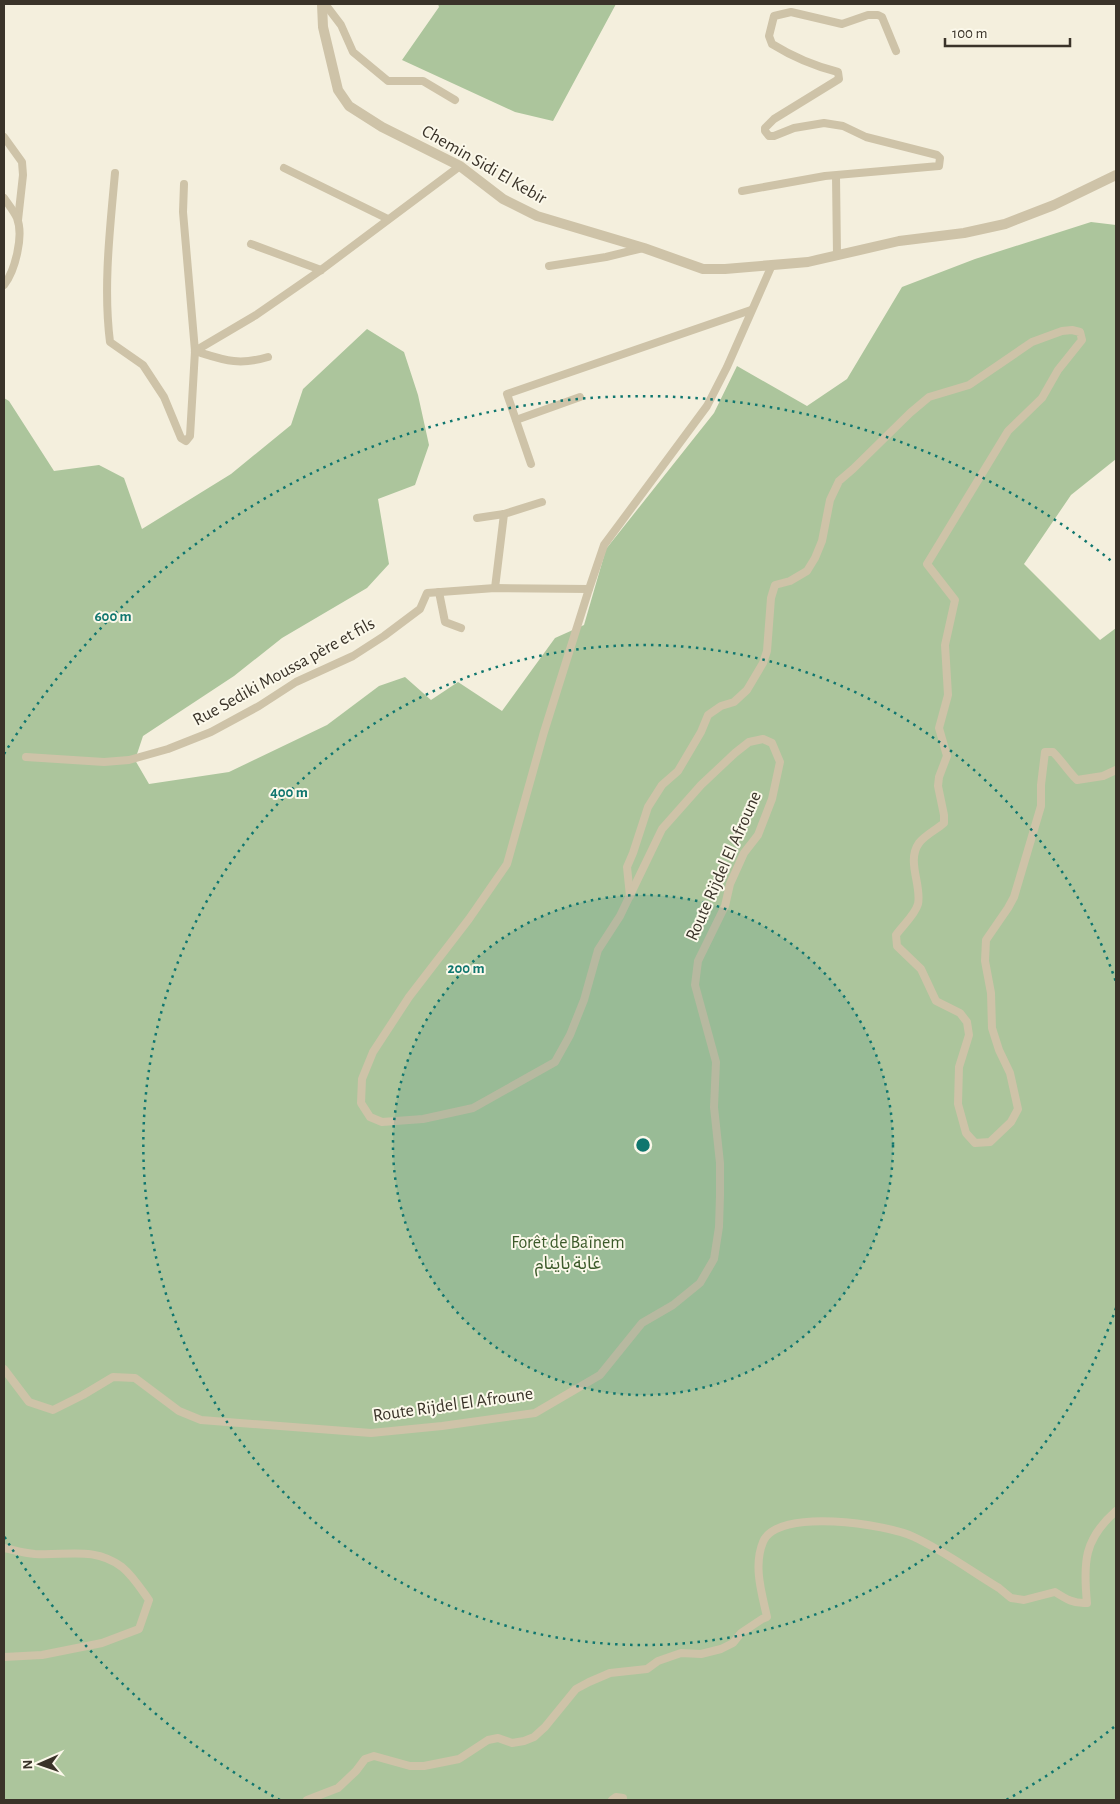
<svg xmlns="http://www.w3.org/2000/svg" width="1120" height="1804" viewBox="0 0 1120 1804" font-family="'Alegreya Sans','Noto Sans Arabic',sans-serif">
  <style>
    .green { fill: #acc59c }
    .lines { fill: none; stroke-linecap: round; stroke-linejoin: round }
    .minor { stroke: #cec3a8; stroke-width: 8 }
    .tertiary { stroke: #cec3a8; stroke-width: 10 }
    .ring { fill: none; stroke: #0f766e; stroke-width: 2.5; stroke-dasharray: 2.5 5 }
    .labels { text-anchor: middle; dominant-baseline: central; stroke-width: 4; stroke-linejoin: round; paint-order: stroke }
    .street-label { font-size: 18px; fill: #3a3329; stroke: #fbf8ea }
    .park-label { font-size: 18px; fill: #3c5a2a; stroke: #fbf8ea }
    .centre { fill: #0f766e; stroke: #fbf8ea; stroke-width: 2.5 }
    .ring-label { font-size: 15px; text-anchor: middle; font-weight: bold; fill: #0f766e; stroke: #fbf8ea; stroke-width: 4; stroke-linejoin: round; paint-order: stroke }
  </style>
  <rect width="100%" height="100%" fill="#f4efdd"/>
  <!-- green -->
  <g class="green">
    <polygon points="438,4 616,4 553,121 515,112 402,60 439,7"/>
    <polygon points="1091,222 1116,225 1116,459 1071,495 1024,564 1100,640 1116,628 1116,1800 4,1800 4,398 9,401 54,471 99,465 124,478 142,529 231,474 291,425 303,389 367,329 404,352 418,395 429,445 415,485 378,499 389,564 367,588 282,638 234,676 143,736 135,760 149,784 229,772 327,725 379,686 405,677 431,700 458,682 502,711 555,638 584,625 606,549 714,413 737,366 807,406 847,379 902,287 975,259"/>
  </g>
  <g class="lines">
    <!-- minor -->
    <g class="minor">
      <polyline points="325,4 341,25 353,52 388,81 423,81 455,100"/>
      <polyline points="4,137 22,162 23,175 18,220"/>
      <polyline points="284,168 388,219"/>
      <path d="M115 173C110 229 103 287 110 342L143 365 164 397 181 438 186 441 190 436 195 351 183 212 184 184"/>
      <polyline points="836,176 837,255"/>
      <path d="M742 191 825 176 939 166 940 158 937 155 866 137 843 126 824 123 794 128 774 136H769L765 131V128L774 119 839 79 838 72C814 66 793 57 772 44L769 36 774 16 791 12 842 24 868 15H878L882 17 896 51"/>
      <path d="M4 198C8 204 14 211 17 218 24 236 15 271 4 285"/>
      <polyline points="251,244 321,270"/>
      <polyline points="549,266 606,257 643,248"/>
      <polyline points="195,351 256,315 321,270 460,166"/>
      <path d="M195 351C224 360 238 366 268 357"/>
      <polyline points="516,420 580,397"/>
      <polyline points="531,464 507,394 751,310"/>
      <polyline points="477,518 504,514 542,502"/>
      <polyline points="495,588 504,514"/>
      <polyline points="439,592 445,622 461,628"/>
      <polyline points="26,757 104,762 129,760 168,749 211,732 259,706 296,682 353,656 384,636 420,609 427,593 495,588 589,589 604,545 707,406 727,367 772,265"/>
      <path d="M630 896 627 867 633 853 648 807 662 785 678 771 701 732 708 715 721 706 734 702 747 690 763 663 767 651 771 598 775 585 790 581 807 571 815 558 822 541 830 500 839 481 853 469 910 413 929 397 969 385 1032 342 1062 331 1072 330 1080 332 1082 340 1058 370 1042 398 1008 431 927 564 955 600 945 645 948 695 939 728 947 756 939 777 938 786 944 815V823C936 830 925 835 919 843 906 861 922 885 918 904 915 915 902 926 896 935L897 946 921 969 936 1001 960 1013 967 1022 969 1035 959 1067 958 1104 966 1133 975 1143 990 1142 1011 1122 1018 1109 1010 1073 999 1050 992 1028 991 993 985 961 986 940 1008 908 1014 897 1041 806V785L1045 752H1053C1062 761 1068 771 1077 780L1103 776 1116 770"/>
      <polyline points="4,1369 29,1402 53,1410 83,1395 113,1377 135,1378 179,1411 201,1420 371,1433 442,1426 535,1413 600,1375 642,1323 673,1305 700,1283 714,1259 719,1227 720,1195 720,1163 714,1107 716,1062 695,985 698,961 725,906 730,884 744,853 758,835 772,799 780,762 772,743 763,739 749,742 735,753 701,785 662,829 620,916 598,950 584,1000 570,1035 555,1062 473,1108 423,1119 382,1122 370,1117 361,1103 362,1079 373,1052 409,997 469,919 507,864 544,732 589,589"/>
      <path d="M4 1548C14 1550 24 1553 35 1554 66 1556 94 1546 122 1567 133 1576 141 1589 149 1600L139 1629 102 1643 42 1655 4 1657"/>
      <path d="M307 1800 338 1788 356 1771 365 1759 374 1756 410 1766H424L459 1759 488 1740 498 1738 512 1743 524 1741 534 1737 545 1727 576 1689 589 1682 610 1673 647 1669 658 1661 681 1653 701 1654 721 1649 733 1643 741 1633 762 1619 767 1617C762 1594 753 1566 763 1542 777 1507 887 1524 914 1537 944 1551 971 1571 999 1588L1011 1598 1024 1600 1055 1592C1066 1599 1074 1604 1087 1603 1083 1562 1084 1539 1116 1511"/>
      <polyline points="612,1800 616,1797 623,1798 623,1800"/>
    </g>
    <!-- tertiary -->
    <polyline class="tertiary" points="322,4 323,27 338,90 349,106 382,127 460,166 503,199 537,216 644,248 703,269 725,269 808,262 899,241 964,233 1005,224 1054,205 1116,175"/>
  </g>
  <!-- distance rings -->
  <circle cx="643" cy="1145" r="250" fill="#0f766e" fill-opacity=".12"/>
  <g class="ring">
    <circle cx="643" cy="1145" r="250"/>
    <path d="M1116 1308A500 500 0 1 1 1116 982"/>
    <path d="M1114 1727A749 749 0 0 1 1006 1800M280 1800A749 749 0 0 1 4 1536M4 754A749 749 0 0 1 1114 563"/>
  </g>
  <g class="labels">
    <!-- street labels -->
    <g class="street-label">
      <text transform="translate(484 165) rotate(30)">Chemin Sidi El Kebir</text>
      <text transform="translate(284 672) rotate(-29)">Rue Sediki Moussa père et fils</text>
      <text transform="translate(724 866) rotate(-66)">Route Rijdel El Afroune</text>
      <text transform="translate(453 1405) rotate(-8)">Route Rijdel El Afroune</text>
    </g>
    <!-- park labels -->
    <g class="park-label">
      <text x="568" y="1243">Forêt de Baïnem<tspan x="568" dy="21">غابة باينام</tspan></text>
    </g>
  </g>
  <circle cx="643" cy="1145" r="8" class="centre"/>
  <g class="ring-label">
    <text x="113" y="621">600 m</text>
    <text x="289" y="797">400 m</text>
    <text x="466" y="973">200 m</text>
  </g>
  <!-- border -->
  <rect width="1120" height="1804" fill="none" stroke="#3a3329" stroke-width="10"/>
  <!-- north arrow -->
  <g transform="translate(40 1764) rotate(268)" stroke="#fbf8ea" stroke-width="4" paint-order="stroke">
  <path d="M0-4L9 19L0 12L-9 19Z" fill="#3a3329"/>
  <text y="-8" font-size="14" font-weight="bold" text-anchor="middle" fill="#3a3329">N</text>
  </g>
  <!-- scale -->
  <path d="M945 38v8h125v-8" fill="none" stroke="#3a3329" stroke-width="2.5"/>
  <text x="952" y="38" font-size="15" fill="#3a3329" stroke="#fbf8ea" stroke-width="4" paint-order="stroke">100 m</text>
</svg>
